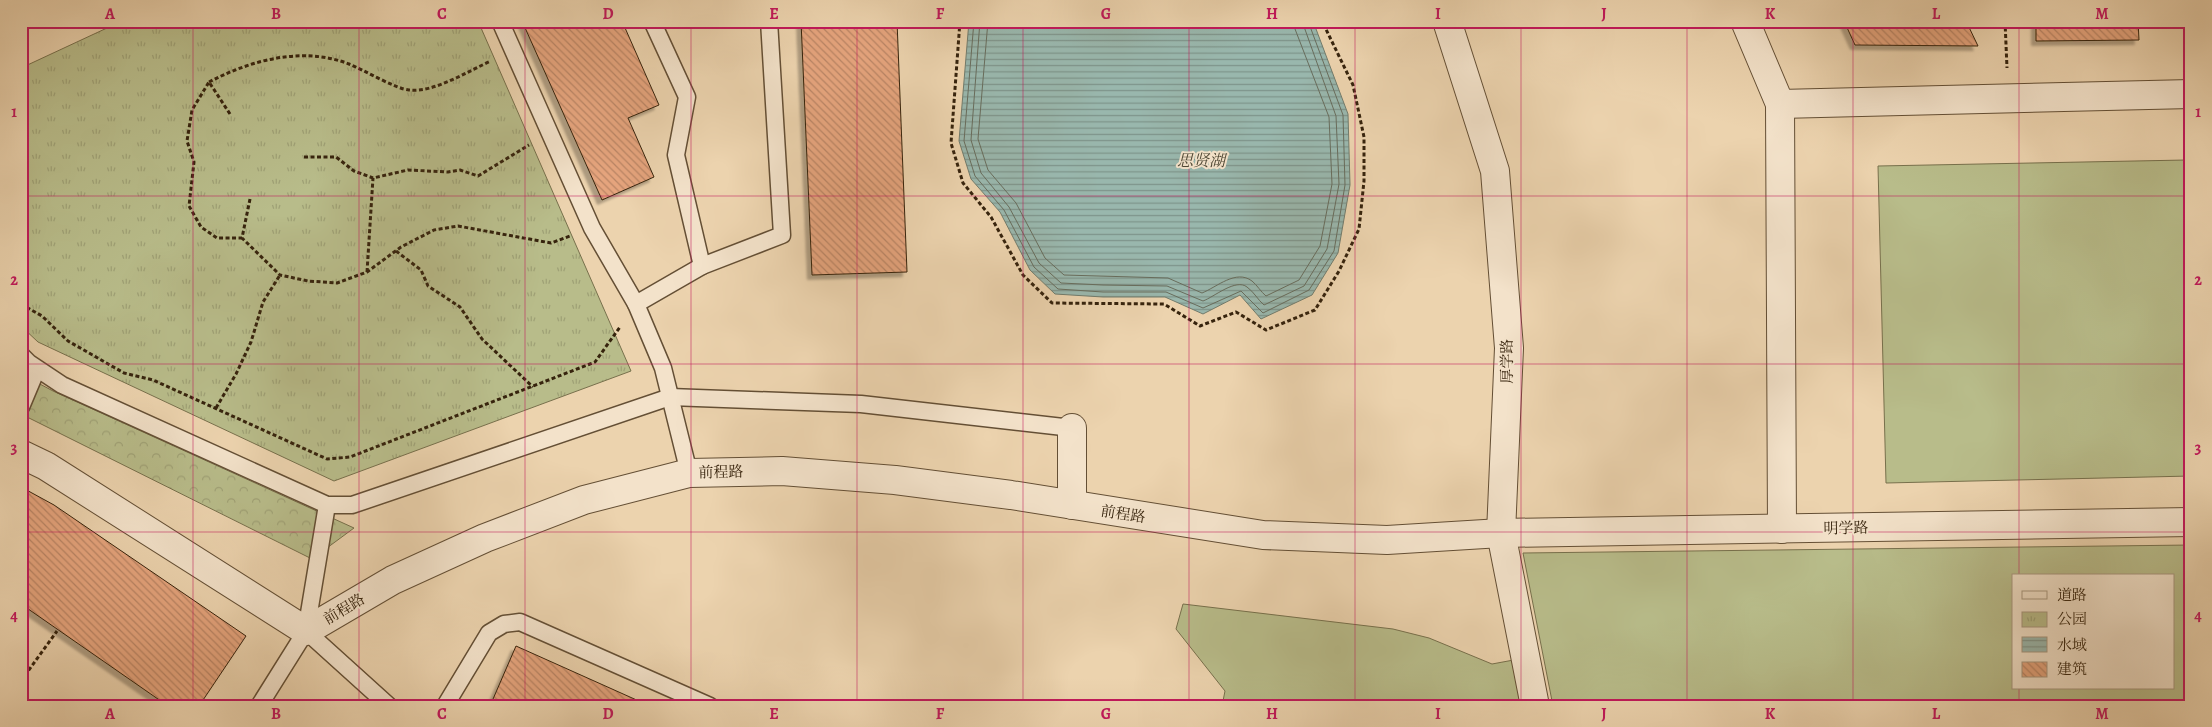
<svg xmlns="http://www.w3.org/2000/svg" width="2212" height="727" viewBox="0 0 2212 727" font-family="Alegreya,'Noto Serif SC',serif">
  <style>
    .grass { fill: #b8bc8a; stroke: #77704c; fill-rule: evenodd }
    .forest { fill: url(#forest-crowns); stroke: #77704c }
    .park { fill: url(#park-tufts); stroke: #77704c }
    .water { fill: url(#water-rules); stroke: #717c6d }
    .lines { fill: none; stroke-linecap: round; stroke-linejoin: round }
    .shore { stroke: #686d5d; stroke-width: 1 }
    .building { fill: url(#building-back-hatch); stroke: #36230d; filter: url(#shadow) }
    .service-casing { stroke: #644f35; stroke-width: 19 }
    .minor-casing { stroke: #644f35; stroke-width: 30 }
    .path { stroke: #36230d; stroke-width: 3; stroke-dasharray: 4 2.5; stroke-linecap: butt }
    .service { stroke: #f3e2ca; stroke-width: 16 }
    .minor { stroke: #f3e2ca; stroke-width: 28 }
    .grid { fill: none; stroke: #c2185b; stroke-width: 1; stroke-opacity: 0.55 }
    .labels { text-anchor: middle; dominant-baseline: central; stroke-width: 4; stroke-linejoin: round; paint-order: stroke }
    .street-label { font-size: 15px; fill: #36230d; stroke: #f3e2ca }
    .water-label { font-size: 16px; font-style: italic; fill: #4f4835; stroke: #f3e2ca }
    .neatline { fill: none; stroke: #c2185b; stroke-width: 2 }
    .grid-label { font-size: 16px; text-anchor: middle; font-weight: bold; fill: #c2185b }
  </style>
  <defs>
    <pattern id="forest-crowns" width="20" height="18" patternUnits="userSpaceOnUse" patternTransform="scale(1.25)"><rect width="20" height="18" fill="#b8bc8a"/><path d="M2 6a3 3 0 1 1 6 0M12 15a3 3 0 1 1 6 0" fill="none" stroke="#9fa176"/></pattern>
    <pattern id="park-tufts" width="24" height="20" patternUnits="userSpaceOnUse" patternTransform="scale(1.25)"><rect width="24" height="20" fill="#b8bc8a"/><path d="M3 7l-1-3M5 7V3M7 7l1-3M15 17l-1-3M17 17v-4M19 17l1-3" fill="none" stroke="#9fa176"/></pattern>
    <pattern id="water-rules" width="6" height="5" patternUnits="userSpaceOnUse" patternTransform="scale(1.25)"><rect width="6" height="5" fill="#99b7ad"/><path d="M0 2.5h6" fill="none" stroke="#7e948b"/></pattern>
    <pattern id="building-back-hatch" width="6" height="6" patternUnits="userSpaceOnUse" patternTransform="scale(1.25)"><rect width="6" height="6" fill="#e5a47d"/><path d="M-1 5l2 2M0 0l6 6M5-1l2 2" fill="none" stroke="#ba8565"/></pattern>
    <filter id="shadow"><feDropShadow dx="-4.5" dy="4.5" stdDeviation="1" flood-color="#0004"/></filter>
  </defs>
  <rect width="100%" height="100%" fill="#ecd3ae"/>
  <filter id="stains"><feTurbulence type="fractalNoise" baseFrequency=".004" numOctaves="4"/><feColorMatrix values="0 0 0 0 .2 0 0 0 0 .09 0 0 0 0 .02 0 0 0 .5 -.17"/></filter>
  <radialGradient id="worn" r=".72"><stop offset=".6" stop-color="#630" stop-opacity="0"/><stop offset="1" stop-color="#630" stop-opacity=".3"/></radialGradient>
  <!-- grass -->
  <g class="grass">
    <polygon points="2186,160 2191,319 2191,476 1886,483 1878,166"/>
    <path d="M2191 545V706H1553L1523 553ZM2013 576H2173V688H2013Z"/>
    <polygon points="1183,604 1393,629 1429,638 1492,664 1519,659 1528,706 1222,706 1225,691 1176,629"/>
  </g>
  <!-- forest -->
  <polygon class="forest" points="21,374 53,391 354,528 312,559 21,414"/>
  <!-- park -->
  <polygon class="park" points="122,21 478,21 631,371 334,481 38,342 21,326 21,68"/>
  <!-- water -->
  <polygon class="water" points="969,21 1313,21 1348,114 1350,185 1338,253 1312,295 1261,319 1240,295 1203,314 1165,297 1103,297 1055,294 1030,270 1000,212 971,179 959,141"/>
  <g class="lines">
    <!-- shore -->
    <g class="shore">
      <polyline points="974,21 964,141 975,176 1004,210 1034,267 1058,289 1103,292 1166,292 1203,308 1241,291 1263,313 1309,290 1334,251 1345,185 1343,115 1308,21"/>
      <path d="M980 21 971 140 981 173 1009 207 1039 263 1061 283 1103 285 1167 286 1203 301C1214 297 1236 278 1247 287 1254 292 1258 300 1264 305L1304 286 1327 249 1339 184 1336 116 1302 21"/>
      <path d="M988 21 978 139 988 170 1016 203 1045 258 1064 275 1168 278 1202 293C1217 287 1236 269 1252 281 1257 285 1261 292 1266 296L1299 280 1320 246 1332 184 1329 117 1295 29 1294 21"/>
    </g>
  </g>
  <!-- building -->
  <g class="building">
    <polygon points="522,21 622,21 659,105 628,118 654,177 602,200"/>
    <polygon points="801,21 897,21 907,272 812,275"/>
    <polygon points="1844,21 1966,21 1978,46 1855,45"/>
    <polygon points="2036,21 2138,21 2139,40 2036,41"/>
    <polygon points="21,487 54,505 246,636 199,706 168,706 21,604"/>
    <polygon points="516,646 650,706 490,706"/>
  </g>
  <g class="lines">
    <!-- service casing -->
    <g class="service-casing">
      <g id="service">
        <polyline points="500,21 592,228 636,304 663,368 689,473"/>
        <polyline points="652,21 687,97 676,155 702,266"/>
        <polyline points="636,304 702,266 782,235 769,21"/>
        <polyline points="21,355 29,363 62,385 327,505 352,505 670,397 861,404 1072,428"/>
        <polyline points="21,407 37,369"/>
        <polyline points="306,631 389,706"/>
        <polyline points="259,706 306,631 327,505"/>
        <polyline points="445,706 489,633 504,624 520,622 710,706"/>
      </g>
    </g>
    <!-- minor casing -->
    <g class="minor-casing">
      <g id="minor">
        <polyline points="1447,21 1495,171 1509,348 1501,533 1535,706"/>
        <polyline points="1745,21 1780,104 2191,94"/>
        <polyline points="1780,104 1782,529"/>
        <polyline points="21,454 46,466 306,631 393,580 485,538 584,500 689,473 782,471 895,480 1011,495 1263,535 1387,540 1501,533 2191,522"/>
        <polyline points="1072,505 1072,428"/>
      </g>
    </g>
    <!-- path -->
    <g class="path">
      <polyline points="960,21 951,143 963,183 991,217 1023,275 1052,303 1164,304 1200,326 1236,312 1266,330 1315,310 1339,271 1359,229 1364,181 1364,137 1353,85 1322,21"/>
      <polyline points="2005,21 2007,68"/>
      <path d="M209 82C251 60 303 46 349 64 364 70 396 89 409 90 434 93 468 71 491 61"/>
      <polyline points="230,114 209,82 192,110 187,141 194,162 189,206 201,227 217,238 242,238"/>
      <polyline points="304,157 336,157 354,171 373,178 408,170 448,172 460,170 478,176 529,145"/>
      <polyline points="250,199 242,238 280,275 308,281 337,283 367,272 401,247 434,230 458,226 551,243 570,236"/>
      <polyline points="396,251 421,270 428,286 460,307 482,339 533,387"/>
      <polyline points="367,272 373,178"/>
      <polyline points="21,304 42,316 68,341 124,373 153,380 327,459 350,457 595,362 620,327"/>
      <polyline points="216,408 236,374 251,342 263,302 280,275"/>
      <polyline points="21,681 57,631"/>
    </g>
    <!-- service -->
    <use href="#service" class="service"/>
    <!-- minor -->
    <use href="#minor" class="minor"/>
  </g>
  <!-- grid -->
  <path class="grid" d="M193 21V706M359 21V706M525 21V706M691 21V706M857 21V706M1023 21V706M1189 21V706M1355 21V706M1521 21V706M1687 21V706M1853 21V706M2019 21V576M21 196H2191M21 364H2191M21 532H2191M2019 688V706"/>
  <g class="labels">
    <!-- street labels -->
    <g class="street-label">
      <text transform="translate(1507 361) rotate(-90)">厚学路</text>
      <text transform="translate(721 472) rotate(-1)">前程路</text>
      <text transform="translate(1123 514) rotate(9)">前程路</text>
      <text transform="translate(1846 528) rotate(-1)">明学路</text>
      <text transform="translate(344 609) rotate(-31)">前程路</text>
    </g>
    <!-- water labels -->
    <g class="water-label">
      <text x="1201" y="161">思贤湖</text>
    </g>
  </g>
  <!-- margin -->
  <rect width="2212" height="727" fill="none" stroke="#ecd3ae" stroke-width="55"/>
  <!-- legend -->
  <rect x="2012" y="574" width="162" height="115" fill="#f3e2ca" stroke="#a7967e"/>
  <rect x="2022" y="591" width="25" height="8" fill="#f3e2ca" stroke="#a7967e"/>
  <text x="2057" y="600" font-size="15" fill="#36230d">道路</text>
  <rect x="2022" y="612" width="25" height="15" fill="url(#park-tufts)" stroke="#a7967e"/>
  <text x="2057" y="624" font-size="15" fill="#36230d">公园</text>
  <rect x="2022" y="637" width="25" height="15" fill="url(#water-rules)" stroke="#a7967e"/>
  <text x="2057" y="650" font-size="15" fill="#36230d">水域</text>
  <rect x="2022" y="662" width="25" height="15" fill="url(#building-back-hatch)" stroke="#a7967e"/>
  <text x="2057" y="674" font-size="15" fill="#36230d">建筑</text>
  <rect x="28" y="28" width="2156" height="672" class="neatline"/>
  <g class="grid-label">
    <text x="110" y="19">A</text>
    <text x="276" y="19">B</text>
    <text x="442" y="19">C</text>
    <text x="608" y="19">D</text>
    <text x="774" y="19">E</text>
    <text x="940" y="19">F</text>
    <text x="1106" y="19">G</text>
    <text x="1272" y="19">H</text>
    <text x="1438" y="19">I</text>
    <text x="1604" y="19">J</text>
    <text x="1770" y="19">K</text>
    <text x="1936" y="19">L</text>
    <text x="2102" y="19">M</text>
    <text x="14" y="117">1</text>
    <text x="2198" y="117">1</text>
    <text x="14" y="285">2</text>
    <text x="2198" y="285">2</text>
    <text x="14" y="453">3</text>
    <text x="2198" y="453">3</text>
    <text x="14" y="621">4</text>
    <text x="2198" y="621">4</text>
    <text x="110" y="719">A</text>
    <text x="276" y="719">B</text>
    <text x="442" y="719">C</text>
    <text x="608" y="719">D</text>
    <text x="774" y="719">E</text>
    <text x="940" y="719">F</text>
    <text x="1106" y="719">G</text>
    <text x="1272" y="719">H</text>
    <text x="1438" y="719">I</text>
    <text x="1604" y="719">J</text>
    <text x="1770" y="719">K</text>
    <text x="1936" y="719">L</text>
    <text x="2102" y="719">M</text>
  </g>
  <rect width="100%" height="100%" filter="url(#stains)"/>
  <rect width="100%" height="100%" fill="url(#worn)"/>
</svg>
